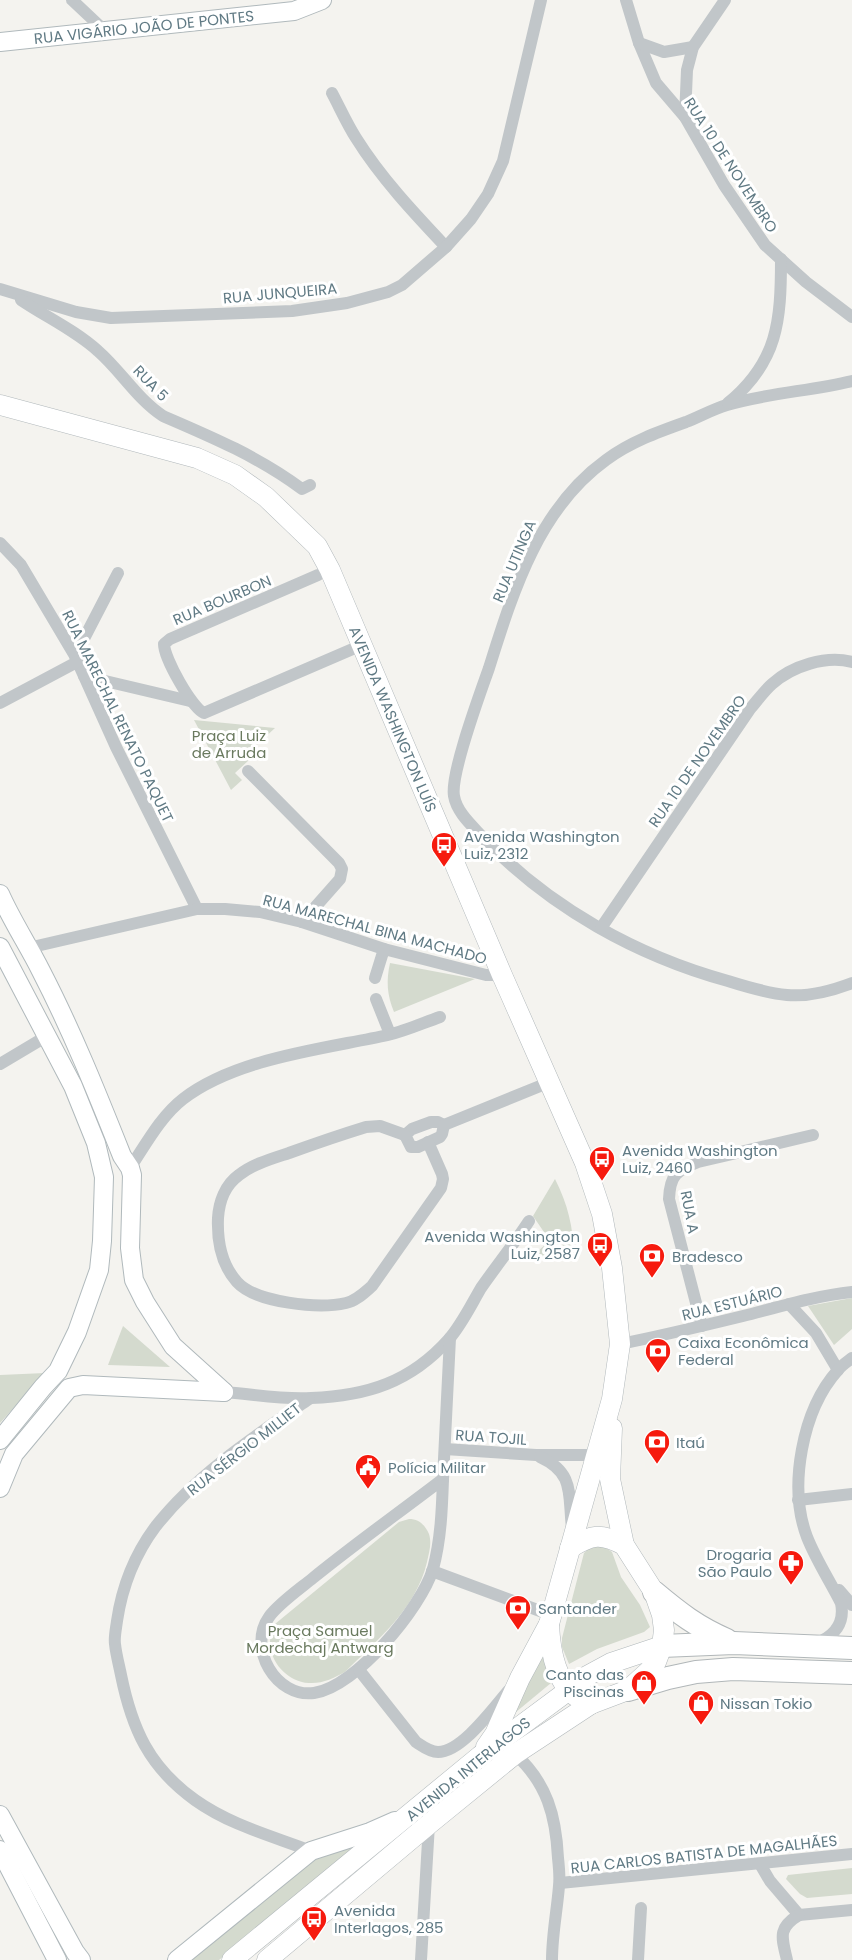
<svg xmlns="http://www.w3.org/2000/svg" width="852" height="1960" viewBox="0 0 852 1960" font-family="Poppins,sans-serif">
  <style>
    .green { fill: #d4dace }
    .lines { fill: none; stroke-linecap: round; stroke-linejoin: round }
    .secondary-casing { stroke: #b0b9bc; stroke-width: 20 }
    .primary-casing { stroke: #b1b8bb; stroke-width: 21 }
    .highway-casing { stroke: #b1b7b9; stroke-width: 24 }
    .street { stroke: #c1c6c9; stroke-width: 12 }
    .secondary { stroke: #fff; stroke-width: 18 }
    .primary { stroke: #fff; stroke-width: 20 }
    .highway { stroke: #fff; stroke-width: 22 }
    .labels { text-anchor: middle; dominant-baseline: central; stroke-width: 6; stroke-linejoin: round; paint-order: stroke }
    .street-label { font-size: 15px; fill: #607a84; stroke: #fff }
    .park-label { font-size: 15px; fill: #6a7a5f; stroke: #fff }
    .poi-label { font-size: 15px; fill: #607a84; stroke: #fff; text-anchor: start }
  </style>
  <rect width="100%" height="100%" fill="#f4f3ef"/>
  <!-- green -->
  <g class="green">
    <polygon points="194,720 275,728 248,753 249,760 235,773 242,780 231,790"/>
    <path d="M390 963 475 979 394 1012C387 995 386 981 390 963Z"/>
    <path d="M555 1179C568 1205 573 1226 574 1255L529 1259 546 1244V1235L533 1216Z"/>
    <polygon points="852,1298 852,1329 834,1345 808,1306"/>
    <polygon points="123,1326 170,1367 108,1365"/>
    <polygon points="45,1373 0,1423 0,1375"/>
    <path d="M409 1519C419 1519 425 1525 429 1534 432 1544 429 1552 427 1562 416 1609 377 1640 345 1672 334 1678 322 1684 309 1683 281 1681 260 1649 275 1624L399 1522Z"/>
    <polygon points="593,1545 606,1548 612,1552 621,1577 640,1605 650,1627 644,1632 597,1649 569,1664 562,1647 562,1638 584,1553"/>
    <polygon points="541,1657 546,1657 551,1683 516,1712 516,1708"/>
    <polygon points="385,1830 219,1960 186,1960 313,1855"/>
    <polygon points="852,1868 852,1894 807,1898 800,1894 786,1879 788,1875"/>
  </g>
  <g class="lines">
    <!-- secondary casing -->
    <g class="secondary-casing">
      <g id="secondary">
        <polyline points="0,42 294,11 322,0"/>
        <path d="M0 894C12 921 28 945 41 971 72 1031 97 1093 122 1156L130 1168 132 1175 130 1248 134 1280 145 1302 173 1346 224 1392"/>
        <polyline points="0,947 73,1086 96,1143 104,1177 102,1241 99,1270 77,1332 58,1371 43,1387 0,1440"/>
        <polyline points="0,1488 14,1454 69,1388 83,1385 224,1392"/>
        <polyline points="0,1815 75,1952 81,1960"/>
        <polyline points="0,1850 57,1960"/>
        <polyline points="177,1960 311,1851 370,1832 395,1821"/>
      </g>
    </g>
    <!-- primary casing -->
    <g class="primary-casing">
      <g id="primary">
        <path d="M0 405 197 458 235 475 266 497 317 546 330 570 502 975 585 1163 602 1214 612 1268 620 1344 612 1399 549 1624C550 1647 555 1679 574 1695 579 1699 585 1701 591 1704"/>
        <path d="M570 1548C592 1534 601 1533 624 1545"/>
        <polyline points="486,1747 495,1734 520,1678 549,1624"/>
        <polyline points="232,1960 480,1756 569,1690 587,1676 611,1663 662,1646"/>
        <polyline points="267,1960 429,1824 515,1754 591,1704 628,1690 649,1671 656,1662 662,1646 664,1630 662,1615 654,1592 624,1545 610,1479 612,1428"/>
      </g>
    </g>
    <!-- highway casing -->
    <g class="highway-casing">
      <g id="highway">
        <path d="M654 1592C679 1613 697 1627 727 1640"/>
        <polyline points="662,1646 734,1643 852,1648"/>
        <polyline points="628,1690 668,1678 696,1672 733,1669 852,1673"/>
      </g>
    </g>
    <!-- street -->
    <g class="street">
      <polyline points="72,0 105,31"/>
      <polyline points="626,0 639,43 656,83 685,117 724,185 765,245 806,282 852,317"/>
      <polyline points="639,43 664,52 693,47"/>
      <path d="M332 93C340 108 347 124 356 138 381 178 414 213 446 247"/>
      <polyline points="685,117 687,70 693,47 725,0"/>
      <polyline points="0,289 76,312 111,318 292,311 347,303 388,292 402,285 446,247 471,219 488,194 503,161 541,0"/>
      <path d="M21 300C46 317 75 330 98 351 121 371 137 399 163 416 212 437 259 457 302 489L310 485"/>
      <path d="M852 381C811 391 767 393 727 405 713 409 699 417 686 422 658 432 630 442 606 460 538 509 513 592 489 668 480 694 450 774 454 796 457 814 475 828 486 841 551 908 637 956 728 981 747 987 767 993 787 995 809 997 831 991 852 983"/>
      <path d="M728 403C778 362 781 321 781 259"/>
      <polyline points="0,543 21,565 75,656 116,747 197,909"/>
      <path d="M318 575 170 639 164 644C164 658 192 708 204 713L355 648"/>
      <polyline points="75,656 118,573"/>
      <polyline points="84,676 190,701"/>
      <polyline points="0,703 77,662"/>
      <polyline points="248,771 339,863 342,869 340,879 302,922"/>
      <path d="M601 928 750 709C757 701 764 691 772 684 792 666 826 655 852 662"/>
      <polyline points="28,948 197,909 225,909 260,912 302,922 384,949 486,975 502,975"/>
      <polyline points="375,978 384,949"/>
      <polyline points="376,999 390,1034"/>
      <polyline points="0,1064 47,1036"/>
      <polygon points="431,1122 438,1122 444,1125 442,1134 440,1137 418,1147 411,1147 405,1135 412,1129"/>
      <polyline points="444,1125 550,1082"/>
      <path d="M405 1135 380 1126 366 1127C340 1135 314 1144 289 1153 271 1159 253 1164 239 1175 225 1185 219 1202 218 1218 217 1242 221 1264 237 1282 256 1303 319 1309 346 1303 356 1301 364 1293 372 1286L441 1188 443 1179 442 1174 428 1142"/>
      <path d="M130 1168C146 1144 161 1116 183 1099 236 1058 324 1049 388 1035 405 1031 423 1023 440 1017"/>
      <polyline points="789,1304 816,1333 838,1370"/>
      <path d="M702 1326 669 1199C670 1175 676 1171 698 1162L813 1135"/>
      <path d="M620 1344C661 1336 702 1326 743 1316 779 1307 815 1296 852 1292"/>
      <path d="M224 1392C252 1394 283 1400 311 1398 367 1396 411 1382 449 1339 462 1324 471 1305 481 1288 497 1265 514 1244 529 1221"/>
      <path d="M309 1399C255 1436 197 1474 156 1526 135 1554 122 1587 117 1621 116 1629 114 1637 115 1644 116 1654 119 1665 121 1675 132 1729 149 1767 195 1800 230 1825 272 1836 311 1851"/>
      <polyline points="445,1449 536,1455 597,1455"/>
      <path d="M540 1457C575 1473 568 1494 572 1528"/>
      <path d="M443 1479C442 1509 441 1539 433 1569 421 1608 356 1687 314 1693 276 1698 247 1648 269 1617 278 1604 301 1588 313 1578 356 1543 400 1512 443 1479Z"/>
      <polyline points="443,1479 450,1338"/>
      <polyline points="798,1500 852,1494"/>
      <polyline points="432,1571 551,1615"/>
      <polyline points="839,1590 852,1605"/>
      <path d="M816 1643C835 1636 845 1623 841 1603 830 1581 816 1560 807 1537 788 1487 802 1410 838 1370 842 1365 847 1362 852 1358"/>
      <path d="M359 1670 416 1742C422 1746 430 1752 438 1752 462 1752 494 1707 509 1690"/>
      <path d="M515 1754C547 1783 556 1816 558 1858 559 1867 560 1877 559 1886 557 1911 552 1935 552 1960"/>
      <polyline points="760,1864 770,1881 799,1915 852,1910"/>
      <polyline points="560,1883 852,1854"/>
      <polyline points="421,1960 429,1824"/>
      <polyline points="638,1960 641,1908"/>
      <path d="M787 1960C782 1938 777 1928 799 1915"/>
    </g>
    <!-- secondary -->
    <use href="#secondary" class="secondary"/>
    <!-- primary -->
    <use href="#primary" class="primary"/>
    <!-- highway -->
    <use href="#highway" class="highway"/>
  </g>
  <!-- icons -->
  <defs>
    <g id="bus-pin" transform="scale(1.35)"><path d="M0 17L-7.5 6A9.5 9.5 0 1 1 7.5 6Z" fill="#f61a0e" stroke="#fff"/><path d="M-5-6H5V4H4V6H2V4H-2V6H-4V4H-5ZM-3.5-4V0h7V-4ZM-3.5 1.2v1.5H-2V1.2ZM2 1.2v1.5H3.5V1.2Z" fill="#fff"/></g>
    <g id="bank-pin" transform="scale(1.35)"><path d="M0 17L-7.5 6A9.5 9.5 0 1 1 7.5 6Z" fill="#f61a0e" stroke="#fff"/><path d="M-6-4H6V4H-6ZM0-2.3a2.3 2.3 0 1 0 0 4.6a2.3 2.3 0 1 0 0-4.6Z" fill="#fff"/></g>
    <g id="civic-pin" transform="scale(1.35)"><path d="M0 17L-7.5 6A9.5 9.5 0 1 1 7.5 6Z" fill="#f61a0e" stroke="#fff"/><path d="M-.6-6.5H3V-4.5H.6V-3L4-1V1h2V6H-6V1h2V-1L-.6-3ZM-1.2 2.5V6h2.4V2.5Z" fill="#fff"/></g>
    <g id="pharmacy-pin" transform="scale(1.35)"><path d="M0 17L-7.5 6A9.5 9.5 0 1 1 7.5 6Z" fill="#f61a0e" stroke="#fff"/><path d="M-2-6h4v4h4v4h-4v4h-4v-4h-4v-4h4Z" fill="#fff"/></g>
    <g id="shop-pin" transform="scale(1.35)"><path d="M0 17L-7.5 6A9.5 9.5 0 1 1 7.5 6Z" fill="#f61a0e" stroke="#fff"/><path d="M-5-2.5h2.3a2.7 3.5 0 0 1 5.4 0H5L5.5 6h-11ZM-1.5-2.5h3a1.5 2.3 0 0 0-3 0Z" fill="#fff"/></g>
  </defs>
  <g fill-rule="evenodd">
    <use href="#bus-pin" x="444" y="845"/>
    <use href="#bus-pin" x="602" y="1159"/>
    <use href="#bus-pin" x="600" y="1245"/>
    <use href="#bank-pin" x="652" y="1256"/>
    <use href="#bank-pin" x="658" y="1351"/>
    <use href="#bank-pin" x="657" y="1442"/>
    <use href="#civic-pin" x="368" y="1467"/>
    <use href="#pharmacy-pin" x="791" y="1563"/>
    <use href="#bank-pin" x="518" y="1608"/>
    <use href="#shop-pin" x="644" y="1683"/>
    <use href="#shop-pin" x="701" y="1703"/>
    <use href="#bus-pin" x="314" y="1919"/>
  </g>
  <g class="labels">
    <!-- street labels -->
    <g class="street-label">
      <text transform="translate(144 27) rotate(-6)">RUA VIGÁRIO JOÃO DE PONTES</text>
      <text transform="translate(731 165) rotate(57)">RUA 10 DE NOVEMBRO</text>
      <text transform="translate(280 293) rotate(-5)">RUA JUNQUEIRA</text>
      <text transform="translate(151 383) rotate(46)">RUA 5</text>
      <text transform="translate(514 561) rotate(-67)">RUA UTINGA</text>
      <text transform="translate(222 600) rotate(-23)">RUA BOURBON</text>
      <text transform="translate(118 716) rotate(64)">RUA MARECHAL RENATO PAQUET</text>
      <text transform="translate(393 719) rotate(67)">AVENIDA WASHINGTON LUÍS</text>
      <text transform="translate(697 761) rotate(-55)">RUA 10 DE NOVEMBRO</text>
      <text transform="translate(375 929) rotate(15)">RUA MARECHAL BINA MACHADO</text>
      <text transform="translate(690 1212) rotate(79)">RUA A</text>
      <text transform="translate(732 1303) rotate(-14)">RUA ESTUÁRIO</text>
      <text transform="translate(491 1437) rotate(4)">RUA TOJIL</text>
      <text transform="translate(244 1449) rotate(-38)">RUA SÉRGIO MILLIET</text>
      <text transform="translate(468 1769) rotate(-39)">AVENIDA INTERLAGOS</text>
      <text transform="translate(704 1854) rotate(-6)">RUA CARLOS BATISTA DE MAGALHÃES</text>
    </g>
    <!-- park labels -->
    <g class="park-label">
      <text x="229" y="735">Praça Luiz<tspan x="229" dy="17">de Arruda</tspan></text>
      <text x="320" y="1630">Praça Samuel<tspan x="320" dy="17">Mordechaj Antwarg</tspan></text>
    </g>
    <!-- poi labels -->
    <g class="poi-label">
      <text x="464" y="836">Avenida Washington<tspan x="464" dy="17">Luiz, 2312</tspan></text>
      <text x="622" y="1150">Avenida Washington<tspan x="622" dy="17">Luiz, 2460</tspan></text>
      <text x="580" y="1236" text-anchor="end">Avenida Washington<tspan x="580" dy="17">Luiz, 2587</tspan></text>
      <text x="672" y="1256">Bradesco</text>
      <text x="678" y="1342">Caixa Econômica<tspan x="678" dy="17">Federal</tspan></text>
      <text x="676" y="1442">Itaú</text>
      <text x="388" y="1467">Polícia Militar</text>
      <text x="772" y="1554" text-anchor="end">Drogaria<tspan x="772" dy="17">São Paulo</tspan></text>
      <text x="538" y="1608">Santander</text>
      <text x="624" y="1674" text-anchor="end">Canto das<tspan x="624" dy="17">Piscinas</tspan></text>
      <text x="720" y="1703">Nissan Tokio</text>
      <text x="334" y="1910">Avenida<tspan x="334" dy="17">Interlagos, 285</tspan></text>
    </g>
  </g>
</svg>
